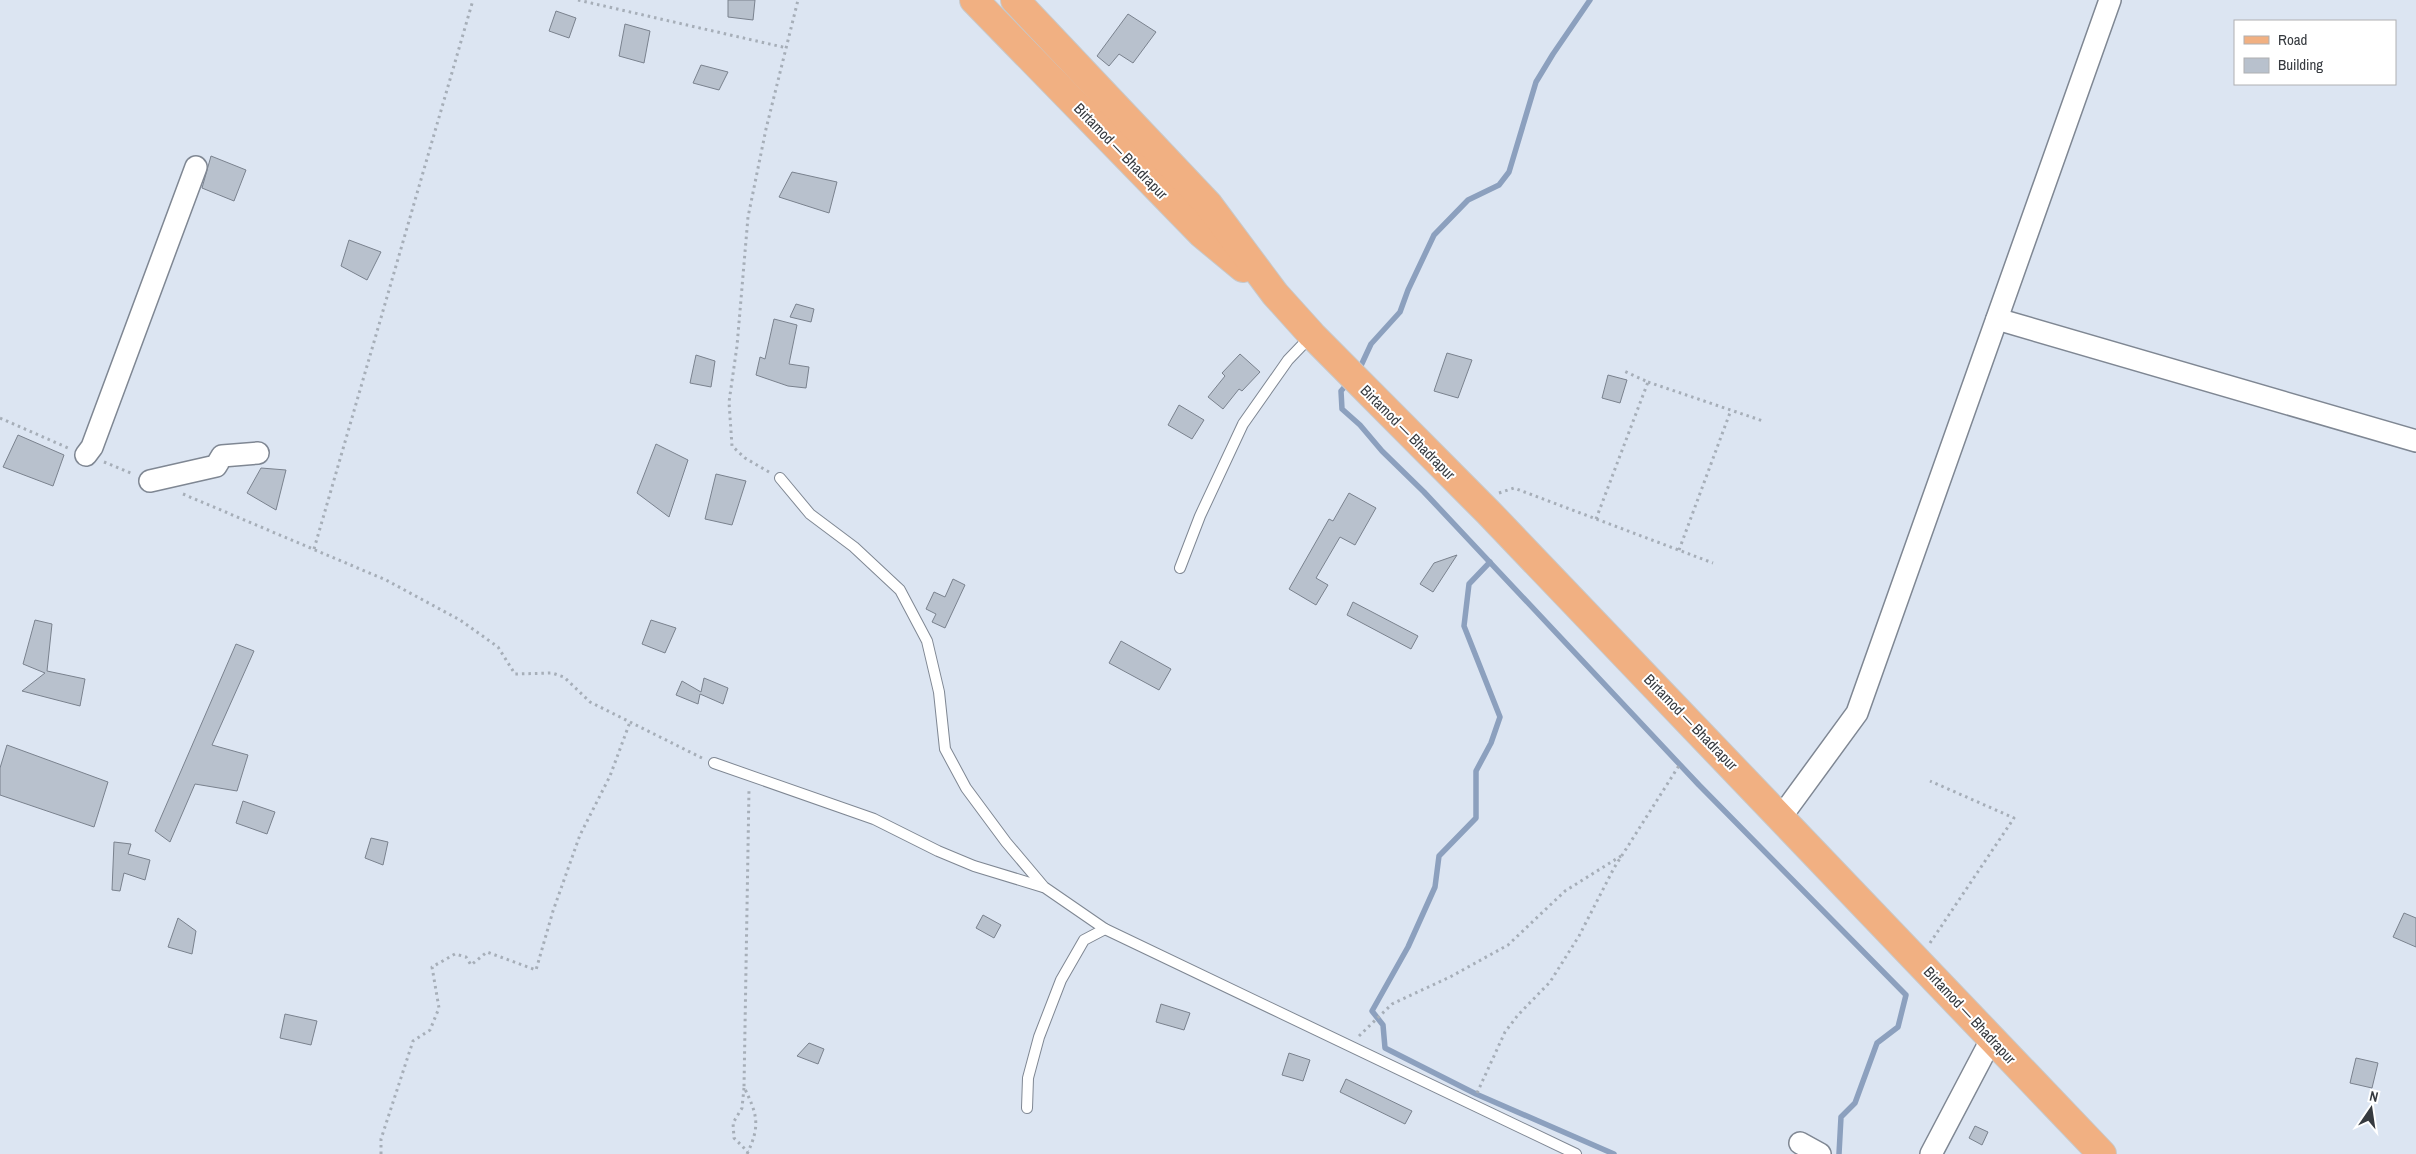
<svg xmlns="http://www.w3.org/2000/svg" width="2416" height="1154" viewBox="0 0 2416 1154" font-family="'Archivo Narrow',sans-serif">
  <style>
    .lines { fill: none; stroke-linecap: round; stroke-linejoin: round }
    .stream { stroke: #8ca0be; stroke-width: 5.5 }
    .building { fill: #b8c1cd; stroke: #7a828e }
    .lane-casing { stroke: #7f8793; stroke-width: 12 }
    .street-casing { stroke: #7f8793; stroke-width: 24 }
    .primary-casing { stroke: #c7c8c9; stroke-width: 30 }
    .path { stroke: #a6aeb8; stroke-width: 3; stroke-dasharray: 2.5 4; stroke-linecap: butt }
    .lane { stroke: #fff; stroke-width: 10 }
    .street { stroke: #fff; stroke-width: 21 }
    .primary { stroke: #f1b082; stroke-width: 28 }
    .labels { text-anchor: middle; dominant-baseline: central; stroke-width: 4; stroke-linejoin: round; paint-order: stroke }
    .street-label { font-size: 15px; fill: #363a3f; stroke: #fff }
  </style>
  <rect width="100%" height="100%" fill="#dce5f2"/>
  <g class="lines">
    <!-- stream -->
    <g class="stream">
      <polyline points="1358,372 1371,344 1400,312 1408,290 1434,235 1468,200 1499,185 1509,172 1536,82 1553,54 1590,0"/>
      <polyline points="1349,382 1341,391 1342,409 1360,425 1382,451 1424,492 1699,785 1906,995 1898,1027 1877,1043 1855,1103 1841,1117 1839,1154"/>
      <polyline points="1490,562 1469,584 1464,626 1500,717 1491,743 1476,771 1476,818 1439,856 1435,887 1408,947 1372,1011 1383,1025 1385,1048 1476,1094 1614,1154"/>
    </g>
  </g>
  <!-- building -->
  <g class="building">
    <polygon points="728,0 755,0 753,20 728,17"/>
    <polygon points="556,11 576,18 569,38 549,31"/>
    <polygon points="1128,14 1156,32 1133,63 1119,54 1109,66 1097,56"/>
    <polygon points="625,24 650,31 644,63 619,56"/>
    <polygon points="701,65 728,72 719,90 693,83"/>
    <polygon points="211,156 246,170 234,201 202,188"/>
    <polygon points="792,172 837,182 829,213 779,197"/>
    <polygon points="349,240 381,252 367,280 341,266"/>
    <polygon points="796,304 814,309 811,322 790,317"/>
    <polygon points="774,319 797,325 789,364 809,367 806,388 788,386 756,375 760,357 765,359"/>
    <polygon points="1447,353 1472,360 1458,398 1434,391"/>
    <polygon points="1240,354 1260,372 1242,391 1239,389 1223,409 1208,397 1225,376 1222,373"/>
    <polygon points="696,355 715,361 711,387 690,383"/>
    <polygon points="1608,375 1627,380 1620,403 1602,398"/>
    <polygon points="1179,405 1204,420 1192,439 1168,425"/>
    <polygon points="18,435 64,455 53,486 3,467"/>
    <polygon points="656,444 688,460 669,517 637,493"/>
    <polygon points="261,468 286,470 276,510 247,493"/>
    <polygon points="716,474 746,481 732,525 705,519"/>
    <polygon points="1349,493 1376,508 1355,545 1340,537 1316,578 1328,585 1316,605 1289,589 1329,519 1333,521"/>
    <polygon points="1457,555 1433,592 1420,584 1434,563"/>
    <polygon points="953,579 965,585 945,628 932,622 936,614 926,609 934,592 945,597"/>
    <polygon points="1353,602 1418,636 1411,649 1347,615"/>
    <polygon points="35,620 52,624 47,671 85,679 80,706 22,691 45,673 23,664"/>
    <polygon points="651,620 676,628 665,653 642,644"/>
    <polygon points="1121,641 1171,669 1159,690 1109,663"/>
    <polygon points="236,644 254,651 212,745 248,755 237,791 195,784 170,842 155,831"/>
    <polygon points="704,678 728,688 723,704 700,694 698,704 676,695 682,681 701,692"/>
    <polygon points="7,745 108,782 94,827 0,795 0,768"/>
    <polygon points="243,801 275,812 267,834 236,823"/>
    <polygon points="371,838 388,842 383,865 365,858"/>
    <polygon points="114,842 131,844 128,854 150,860 145,880 124,873 120,891 112,890"/>
    <polygon points="2404,913 2416,918 2416,947 2393,937"/>
    <polygon points="983,915 1001,925 994,938 976,928"/>
    <polygon points="178,918 196,931 192,954 168,947"/>
    <polygon points="1161,1004 1190,1013 1184,1030 1156,1022"/>
    <polygon points="285,1014 317,1021 311,1045 280,1038"/>
    <polygon points="809,1043 824,1049 818,1064 797,1056"/>
    <polygon points="1289,1053 1310,1060 1303,1081 1282,1075"/>
    <polygon points="2356,1058 2378,1063 2372,1088 2350,1083"/>
    <polygon points="1346,1079 1412,1111 1405,1124 1340,1092"/>
    <polygon points="1975,1126 1988,1132 1982,1145 1969,1138"/>
  </g>
  <g class="lines">
    <!-- lane casing -->
    <g class="lane-casing">
      <g id="lane">
        <polyline points="780,478 810,514 854,547 900,590 927,641 939,692 945,749 966,788 1006,842 1044,887 1105,929 1576,1154"/>
        <polyline points="1180,568 1200,516 1243,424 1288,360 1311,336"/>
        <polyline points="714,763 874,819 938,851 974,866 1043,887"/>
        <polyline points="1027,1108 1028,1078 1039,1037 1061,980 1084,940 1105,929"/>
      </g>
    </g>
    <!-- street casing -->
    <g class="street-casing">
      <g id="street">
        <polyline points="1997,319 2416,441"/>
        <polyline points="86,455 92,447 196,167"/>
        <polyline points="150,481 216,466 222,456 258,453"/>
        <polyline points="1781,817 1857,713 2110,0"/>
        <polyline points="1800,1143 1820,1154"/>
        <polyline points="1931,1154 1992,1038"/>
      </g>
    </g>
    <!-- primary casing -->
    <g class="primary-casing">
      <g id="primary">
        <polyline points="974,0 1202,234 1243,268"/>
        <polyline points="1015,0 1208,204 1275,294 1312,335 1488,512 2102,1154"/>
      </g>
    </g>
    <!-- path -->
    <g class="path">
      <polyline points="578,0 787,48"/>
      <polyline points="1648,382 1763,421"/>
      <polyline points="0,418 68,448"/>
      <polyline points="104,462 133,474"/>
      <polyline points="769,472 745,458 732,446 729,402 737,346 748,217 766,129 798,0"/>
      <polyline points="1499,493 1514,488 1713,563"/>
      <polyline points="183,494 386,580 460,620 498,647 515,674 552,673 564,677 590,702 702,758"/>
      <polyline points="1596,519 1648,382 1624,371"/>
      <polyline points="314,549 473,0"/>
      <polyline points="1679,550 1731,410"/>
      <polyline points="1930,943 2014,818 1930,781"/>
      <polyline points="1359,1036 1392,1004 1450,977 1508,945 1565,891 1621,856"/>
      <polyline points="744,1088 742,1108 733,1123 734,1138 748,1152"/>
      <polyline points="1477,1093 1505,1032 1518,1015 1550,982 1579,936 1614,868 1680,764"/>
      <polyline points="381,1154 381,1139 413,1041 430,1030 439,1008 432,967 455,954 466,957 471,965 487,952 536,970 553,911 580,835 610,776 630,722"/>
      <path d="M747 1154C761 1125 757 1114 744 1087L749 789"/>
    </g>
    <!-- lane -->
    <use href="#lane" class="lane"/>
    <!-- street -->
    <use href="#street" class="street"/>
    <!-- primary -->
    <use href="#primary" class="primary"/>
  </g>
  <g class="labels">
    <!-- street labels -->
    <g class="street-label">
      <text transform="translate(1121 151) rotate(46)">Birtamod — Bhadrapur</text>
      <text transform="translate(1408 432) rotate(45)">Birtamod — Bhadrapur</text>
      <text transform="translate(1691 722) rotate(46)">Birtamod — Bhadrapur</text>
      <text transform="translate(1970 1015) rotate(47)">Birtamod — Bhadrapur</text>
    </g>
  </g>
  <!-- legend -->
  <rect x="2234" y="20" width="162" height="65" fill="#ffffff" stroke="#afb0b2"/>
  <rect x="2244" y="36" width="25" height="8" fill="#f1b082" stroke="#afb0b2"/>
  <text x="2278" y="45" font-size="15" fill="#363a3f">Road</text>
  <rect x="2244" y="58" width="25" height="15" fill="#b8c1cd" stroke="#afb0b2"/>
  <text x="2278" y="70" font-size="15" fill="#363a3f">Building</text>
  <!-- north arrow -->
  <g transform="translate(2371 1109) rotate(13)" stroke="#ffffff" stroke-width="4" paint-order="stroke">
  <path d="M0-4L9 19L0 12L-9 19Z" fill="#363a3f"/>
  <text y="-8" font-size="14" font-weight="bold" text-anchor="middle" fill="#363a3f">N</text>
  </g>
</svg>
